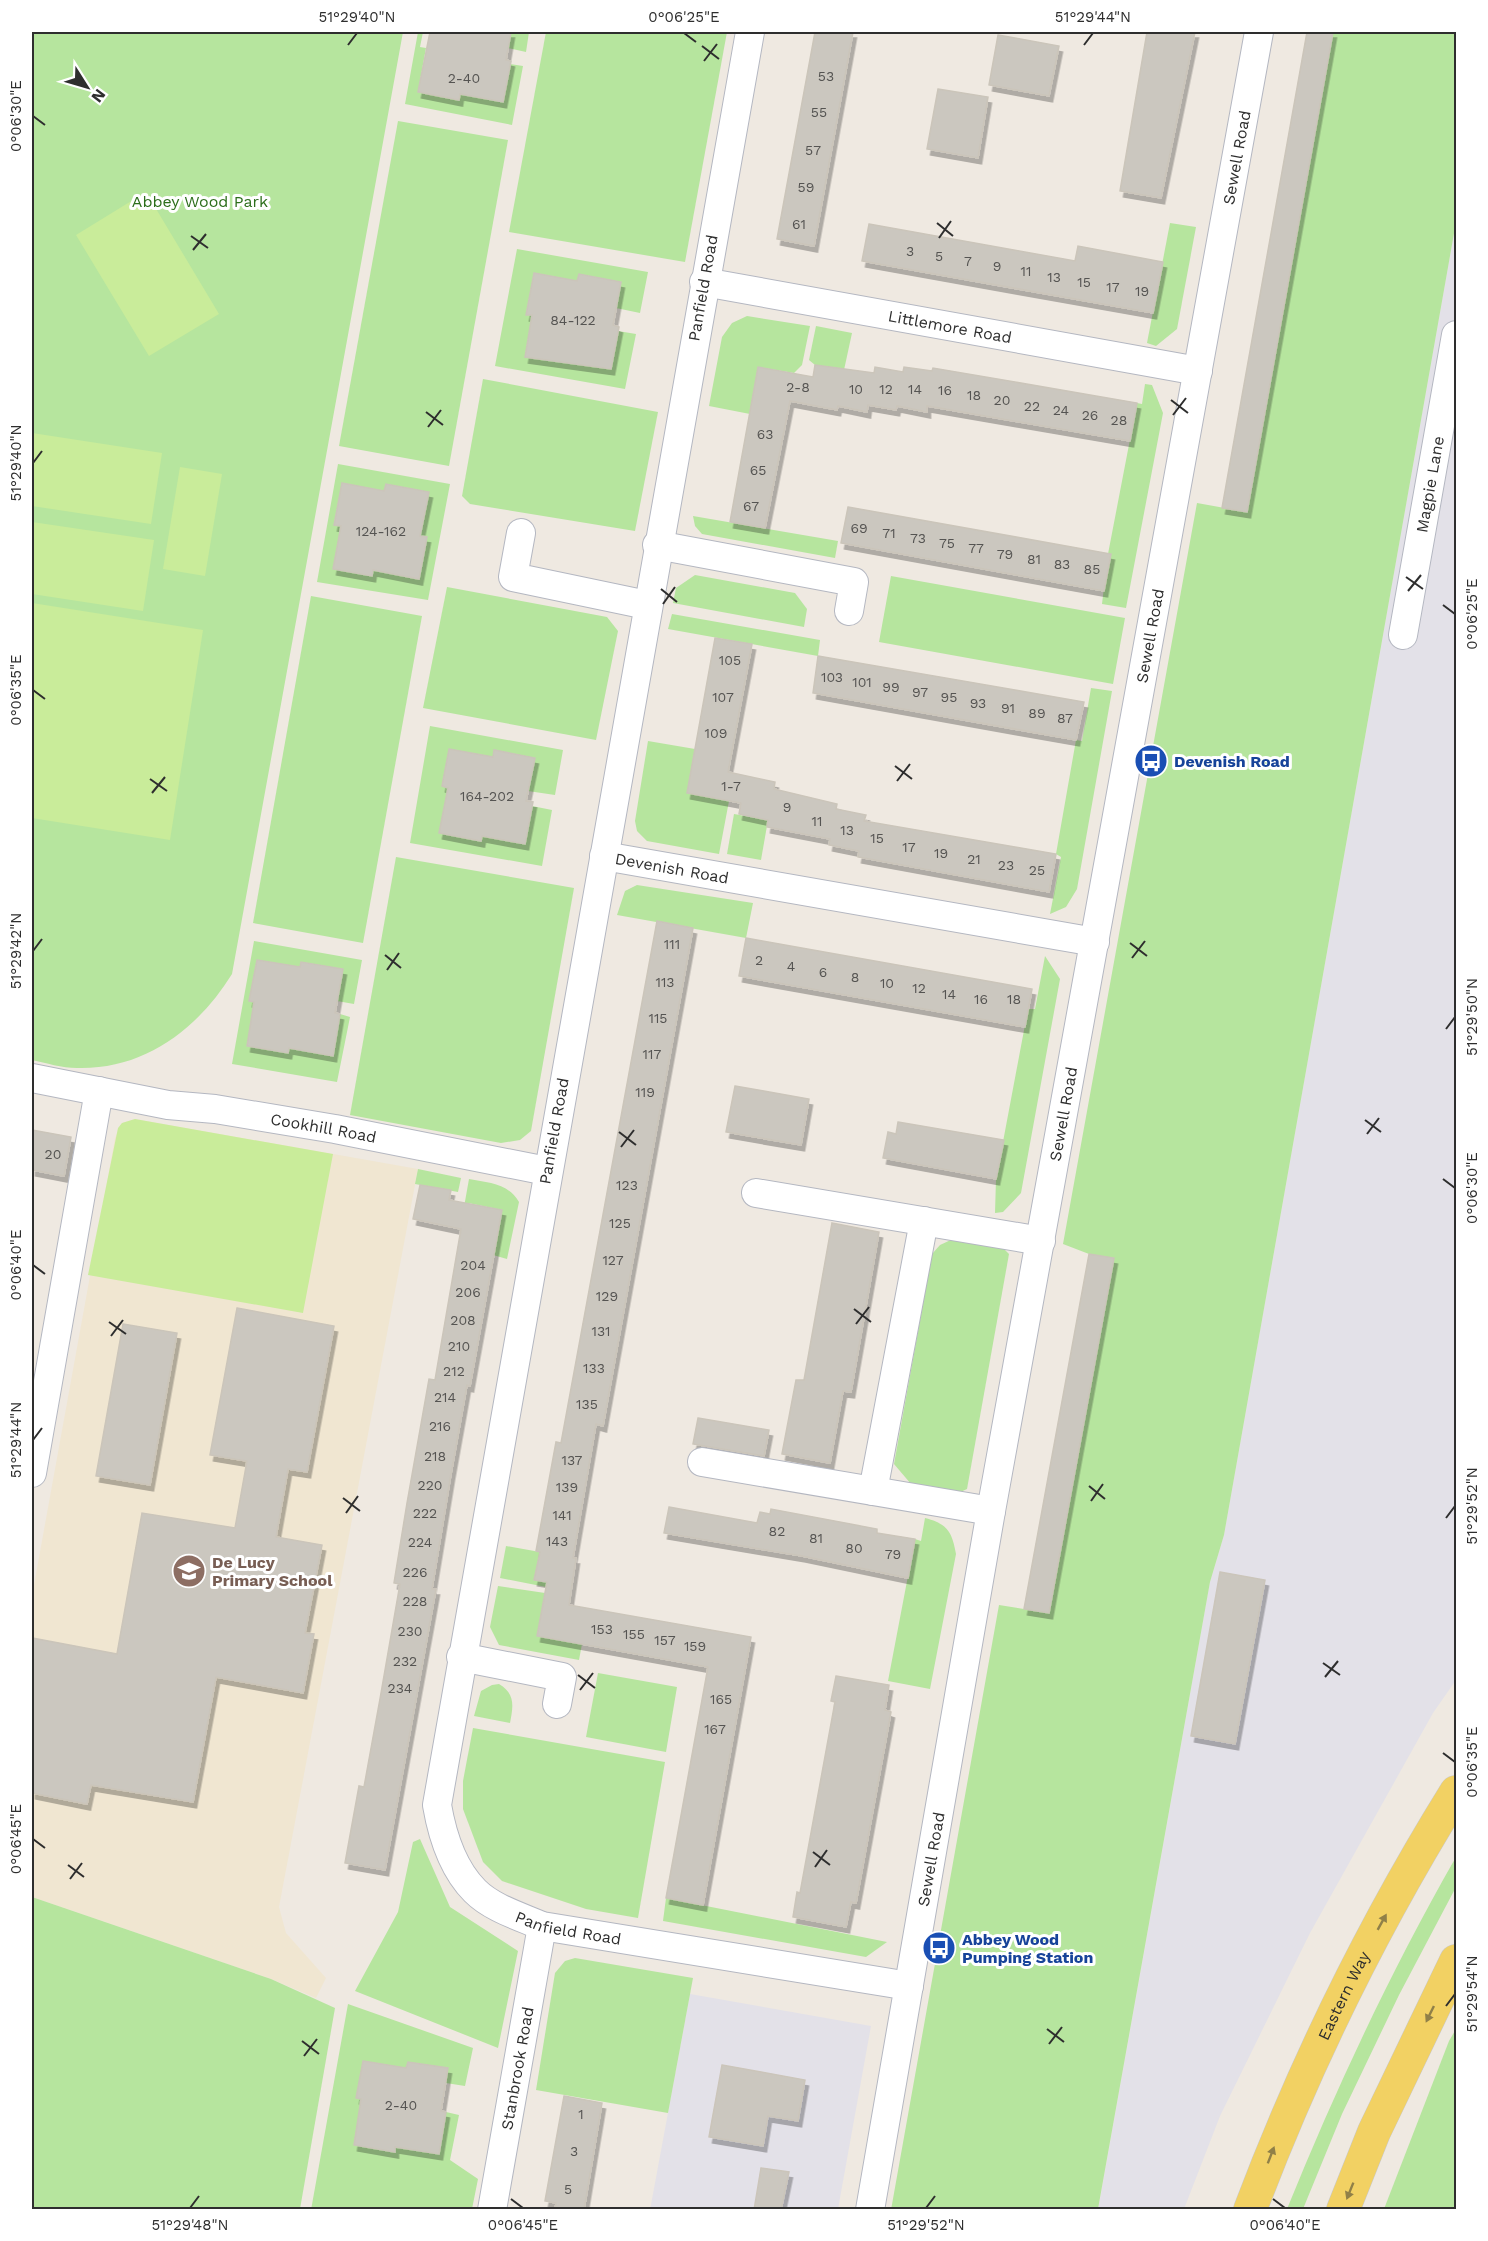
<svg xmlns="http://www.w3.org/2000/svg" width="1488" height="2241" viewBox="0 0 1488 2241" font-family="'Work Sans',sans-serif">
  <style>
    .industrial { fill: #e3e1e8 }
    .education { fill: #f0e6d1 }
    .green { fill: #b6e59e; fill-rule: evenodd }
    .pitch { fill: #c9ec9a }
    .building { fill: #cbc7bf; stroke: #cbc5ba; stroke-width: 1.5; filter: url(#shadow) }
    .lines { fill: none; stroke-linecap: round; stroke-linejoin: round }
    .street-casing { stroke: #b4b7c1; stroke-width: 30 }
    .primary-casing { stroke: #c9c9c9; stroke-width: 34 }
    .street { stroke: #fff; stroke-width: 28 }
    .primary { stroke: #f2d163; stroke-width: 33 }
    .oneway { fill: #908048 }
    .ticks { fill: none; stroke: #2e2e2e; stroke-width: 2 }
    .labels { text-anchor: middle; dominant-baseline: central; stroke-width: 6; stroke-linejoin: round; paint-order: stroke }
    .number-label { font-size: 14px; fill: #555452 }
    .street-label { font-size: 16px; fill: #2e2e2e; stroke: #fff }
    .park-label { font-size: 16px; fill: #2c6e1b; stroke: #fff }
    .transit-label { font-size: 16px; font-weight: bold; fill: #164399; stroke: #fff; text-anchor: start }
    .education-label { font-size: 16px; font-weight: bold; fill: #785e54; stroke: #fff; text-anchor: start }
    .neatline { fill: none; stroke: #2e2e2e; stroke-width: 2 }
    .ticks-label { font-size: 15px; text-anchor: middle; fill: #2e2e2e }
  </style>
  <defs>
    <filter id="shadow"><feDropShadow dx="3.5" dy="6" stdDeviation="0" flood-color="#0004"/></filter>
  </defs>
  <rect width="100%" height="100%" fill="#efe9e1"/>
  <!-- industrial -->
  <g class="industrial">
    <polygon points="1456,222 1456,1680 1433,1713 1310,1933 1220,2116 1184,2209 1098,2210 1210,1582 1224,1535"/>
    <polygon points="690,1994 871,2026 838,2209 650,2210"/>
  </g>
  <!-- education -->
  <polygon class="education" points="135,1119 418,1169 279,1907 286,1933 326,1978 316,1998 271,1979 32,1897 32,1596 115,1138 122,1123"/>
  <!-- green -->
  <g class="green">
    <path d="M32 32H403L232 974C198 1029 144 1070 77 1068 62 1068 46 1063 32 1060Z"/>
    <polygon points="418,32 423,32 420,47 426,48 418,92 458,100 460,94 502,102 510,64 523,66 512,125 405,104"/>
    <polygon points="511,32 529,32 526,52 508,48"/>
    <polygon points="546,32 727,32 685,262 509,232"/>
    <polygon points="1333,32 1456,32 1456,222 1224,1535 1210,1582 1098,2209 891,2210 999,1605 1049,1613 1114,1258 1089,1254 1063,1244 1197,503 1247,512"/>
    <polygon points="398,121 508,140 449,466 339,446"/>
    <polygon points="1170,223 1196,227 1177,329 1156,346 1147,343"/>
    <polygon points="517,249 648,272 640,313 616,308 621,282 579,274 577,281 534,273 526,314 532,315 525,357 611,369 618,331 636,334 625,389 495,366"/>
    <polygon points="747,316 810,326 802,365 794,373 758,367 750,414 709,406 722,337 732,323"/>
    <polygon points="816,326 852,333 844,370 815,365 809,360"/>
    <polygon points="483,379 658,412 635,531 470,504 462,496"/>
    <polygon points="1145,384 1152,385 1163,413 1126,608 1102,604 1108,554 1137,403 1142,404"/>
    <path d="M338 464 450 484 428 600 317 582ZM342 483 384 491 386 484 428 492 420 536 426 537 419 578 373 570 371 576 334 569 341 526 334 524Z"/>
    <polygon points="693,516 838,541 835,558 702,534 695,526"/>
    <polygon points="695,575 795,593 807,609 804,627 673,603 676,588"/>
    <polygon points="891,576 1125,618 1113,684 879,642"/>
    <polygon points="447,587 607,617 618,631 596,740 423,708"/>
    <polygon points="311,596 422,616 363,943 253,923"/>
    <polygon points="672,614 820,640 818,656 668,629"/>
    <polygon points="1091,688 1112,691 1077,889 1066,907 1050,914 1061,857 1056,854 1076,740 1082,741"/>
    <polygon points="430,726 563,750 555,795 528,791 534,758 494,750 493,757 442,786 448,788 482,836 532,806 552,810 542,866 410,843"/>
    <polygon points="648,741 695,749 687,793 729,801 719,854 647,841 637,831 635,821"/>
    <polygon points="734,814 768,820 761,860 727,854"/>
    <polygon points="396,857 574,888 531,1131 520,1140 501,1143 350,1115"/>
    <polygon points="637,885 753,903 746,938 617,915 625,891"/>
    <polygon points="254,941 362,960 354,1004 337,1001 342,969 301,962 300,967 257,960 249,1001 254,1002 247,1046 288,1053 289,1048 332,1056 340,1014 350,1017 337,1082 232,1064"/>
    <polygon points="1045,956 1060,979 1021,1193 1003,1212 995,1213 996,1179 1028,1009 1035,1009"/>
    <polygon points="418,1169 461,1178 458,1192 415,1184"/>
    <path d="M469 1179C489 1183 508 1183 519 1202L507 1259 493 1255 502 1210 468 1203 464 1207Z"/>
    <polygon points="955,1238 1002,1247 1009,1254 967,1489 956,1494 911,1484 894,1464 932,1254 940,1245"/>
    <path d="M925 1518C948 1524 952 1532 956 1554L930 1689 888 1681 915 1539 921 1541Z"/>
    <polygon points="506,1546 540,1552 535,1579 547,1582 546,1587 500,1578"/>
    <polygon points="498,1586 545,1593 537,1636 582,1644 579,1660 499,1645 490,1627"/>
    <polygon points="598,1673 677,1687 666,1752 586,1737"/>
    <path d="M499 1684C516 1694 513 1707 510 1723L474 1716 481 1691 492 1685Z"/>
    <polygon points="473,1728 665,1762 638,1918 586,1909 502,1881 483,1862 463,1809 463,1781"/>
    <polygon points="420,1839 450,1907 518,1951 498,2048 355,1991 398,1912 413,1842"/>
    <path d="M1456 1857V1887L1399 1995 1342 2114 1303 2209H1287C1336 2088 1391 1971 1456 1857Z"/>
    <polygon points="32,1897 271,1979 335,2008 300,2209 32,2209"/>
    <polygon points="666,1898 887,1942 866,1957 663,1921"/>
    <polygon points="575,1958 693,1978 668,2113 536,2090 555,1973 565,1961"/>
    <polygon points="348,2004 473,2048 465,2086 446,2083 448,2068 408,2062 406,2068 363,2061 356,2098 361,2099 354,2144 395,2151 395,2147 439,2154 446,2112 459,2115 450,2160 478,2179 472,2209 311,2210"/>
    <polygon points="1456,2029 1456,2209 1384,2209 1449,2041"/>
  </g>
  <!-- pitch -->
  <g class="pitch">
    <polygon points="146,192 219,314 149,356 76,235"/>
    <polygon points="32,433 162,453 151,524 32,506"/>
    <polygon points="180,467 222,474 205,576 163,569"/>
    <polygon points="32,522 154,540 143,611 32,594"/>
    <polygon points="32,603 203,630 170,840 32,818"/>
    <polygon points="135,1119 333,1154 303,1313 88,1275 118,1128 122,1123"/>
  </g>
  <!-- building -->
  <g class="building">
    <polygon points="430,32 511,32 506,60 511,61 503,102 460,94 459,100 418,92"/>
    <polygon points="815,32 853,32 814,246 777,239"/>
    <polygon points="1147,32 1195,32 1161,198 1120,191"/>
    <polygon points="1307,32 1333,32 1247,512 1222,508"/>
    <polygon points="998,35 1059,46 1049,96 989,85"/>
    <polygon points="938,89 988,97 978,158 927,149"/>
    <polygon points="869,224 1075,261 1078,246 1163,262 1153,313 862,261"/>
    <polygon points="534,273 577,281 579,274 621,282 613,325 619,327 611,369 525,357 532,315 526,315"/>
    <polygon points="815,365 874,373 875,367 903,372 904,367 932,371 933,368 1137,403 1130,441 927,406 927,412 897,406 896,410 868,405 867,412 838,406 837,410 790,401 765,528 730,522 758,367 813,377"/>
    <polygon points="342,483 384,491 386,484 429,492 420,536 427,537 419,579 373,570 372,576 333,569 341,526 334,525"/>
    <polygon points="848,507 1111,554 1104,591 841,543"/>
    <polygon points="715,638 752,644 728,772 775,782 774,789 837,804 836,809 866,815 864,821 1056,854 1049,892 858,857 859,851 829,845 830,839 767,827 768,820 739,814 741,803 687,793"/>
    <polygon points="818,656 1084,702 1076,740 813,693"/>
    <polygon points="449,749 493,757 494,750 535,758 526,801 533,802 525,844 482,836 481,841 439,833 448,788 442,786"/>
    <polygon points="657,921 693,928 603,1426 596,1424 573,1558 576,1558 569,1605 751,1637 703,1905 666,1898 708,1667 537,1636 547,1582 534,1580 540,1552 536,1551 556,1442 561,1443"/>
    <polygon points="746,938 1032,989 1025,1027 739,976"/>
    <polygon points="257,960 300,967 301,962 343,969 335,1013 340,1014 333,1056 289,1048 288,1053 247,1046 254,1002 249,1001"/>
    <polygon points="735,1086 809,1099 801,1145 726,1132"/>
    <polygon points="898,1122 1004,1140 996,1179 883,1158 888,1132 896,1134"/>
    <polygon points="32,1130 71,1137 64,1176 32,1170"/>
    <polygon points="420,1185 451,1190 449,1200 502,1210 470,1386 467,1385 451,1474 432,1589 436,1589 385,1870 345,1863 359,1786 364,1787 380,1699 400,1584 394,1583 407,1503 429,1379 435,1380 461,1229 413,1219"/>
    <polygon points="832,1223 879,1232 851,1392 843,1391 830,1463 782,1454 796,1380 804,1380"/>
    <polygon points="1089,1254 1114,1258 1049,1613 1024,1609"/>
    <polygon points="237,1308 334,1326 307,1472 288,1469 276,1537 322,1545 305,1633 314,1634 303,1693 216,1677 193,1802 91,1785 87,1804 32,1793 32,1638 117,1654 142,1513 235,1528 247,1461 210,1455"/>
    <polygon points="123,1324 177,1333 150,1485 96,1476"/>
    <polygon points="698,1418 769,1430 764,1456 693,1444"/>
    <polygon points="669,1507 757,1523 760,1512 770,1514 771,1509 877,1529 877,1533 915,1539 908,1578 802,1556 664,1533"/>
    <polygon points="1220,1572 1265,1580 1235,1744 1191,1736"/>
    <polygon points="836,1676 889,1685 885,1710 891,1712 856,1903 851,1902 846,1927 793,1917 797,1892 800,1893 835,1702 831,1701"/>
    <polygon points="363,2061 406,2068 408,2062 448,2068 441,2111 446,2112 439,2154 395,2147 395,2152 354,2145 361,2099 356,2098"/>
    <polygon points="722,2065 805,2080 798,2121 768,2116 763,2146 709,2137"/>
    <polygon points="564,2096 602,2103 584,2210 555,2210 556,2203 545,2201"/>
    <polygon points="761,2168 789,2172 781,2210 754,2210"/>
  </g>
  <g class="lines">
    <!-- street casing -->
    <g class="street-casing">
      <g id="street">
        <path id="s1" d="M750 32 437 1805C442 1834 453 1869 475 1891 492 1908 519 1916 542 1926L909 1986"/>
        <path id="s2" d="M704 282 1198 371"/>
        <polyline points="521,533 513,577 647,605"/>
        <polyline points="657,545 854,582 849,611"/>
        <path id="s3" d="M1403 635 1456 335"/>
        <path id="s4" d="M604 856 1095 942"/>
        <path id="s5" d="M32 1078 168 1105 215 1109 335 1129 547 1171"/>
        <polyline points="756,1193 1041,1241"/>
        <polyline points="702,1462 991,1511"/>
        <polyline points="32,1473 99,1091"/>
        <polyline points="873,1491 924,1221"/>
        <polyline points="461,1657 562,1677 557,1704"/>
        <path id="s6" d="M492 2210 542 1926"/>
        <path id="s7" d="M870 2210 991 1511 1259 32"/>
      </g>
    </g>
    <!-- primary casing -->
    <g class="primary-casing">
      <g id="primary">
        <path id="s8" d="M1250 2210C1305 2064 1374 1924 1456 1792"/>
        <polyline points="1343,2210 1374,2132 1456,1961"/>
      </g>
    </g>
    <!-- street -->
    <use href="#street" class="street"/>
    <!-- primary -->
    <use href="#primary" class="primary"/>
  </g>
  <!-- one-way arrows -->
  <defs><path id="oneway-solid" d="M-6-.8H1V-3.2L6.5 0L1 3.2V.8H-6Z" transform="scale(1.5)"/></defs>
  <g class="oneway">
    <use href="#oneway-solid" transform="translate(1382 1922) rotate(-61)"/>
    <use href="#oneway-solid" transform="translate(1430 2014) rotate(116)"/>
    <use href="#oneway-solid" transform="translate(1271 2155) rotate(-69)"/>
    <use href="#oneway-solid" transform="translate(1350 2191) rotate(112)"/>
  </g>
  <!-- ticks -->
  <path class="ticks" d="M684 33 696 42M348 45 357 33M1084 45 1093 33M702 46 719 59M704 61 717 44M33 116 45 125M937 223 953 236M191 236 208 248M939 238 951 221M193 250 206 234M1171 400 1188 413M426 412 443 425M1173 415 1186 398M428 427 441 410M33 463 42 451M1406 577 1423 589M661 589 677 602M1408 591 1421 575M663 604 675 587M1443 605 1455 614M33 690 45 699M895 766 912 779M150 779 167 791M897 781 910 764M152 793 165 777M1130 943 1147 956M33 951 42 939M385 955 401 968M1132 958 1145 941M387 970 399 953M1446 1029 1455 1017M1365 1120 1381 1132M619 1132 636 1145M1367 1134 1379 1118M621 1147 634 1130M1443 1179 1455 1188M33 1265 45 1274M854 1309 871 1322M109 1322 126 1334M856 1324 869 1307M111 1336 123 1320M33 1440 42 1428M1089 1486 1105 1499M343 1498 360 1511M1091 1501 1103 1484M346 1513 358 1496M1446 1518 1455 1506M1323 1663 1340 1675M578 1675 595 1688M1325 1677 1338 1661M580 1690 593 1673M1443 1753 1455 1762M33 1839 45 1848M813 1852 830 1865M68 1865 84 1877M815 1867 827 1850M70 1879 82 1863M1446 2006 1455 1994M1047 2029 1064 2042M302 2041 319 2054M1049 2044 1062 2027M304 2056 317 2039M511 2199 523 2208M1273 2199 1285 2208M190 2208 199 2196M926 2208 935 2196"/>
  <!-- icons -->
  <defs>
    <g id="bus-disc" transform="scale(1.725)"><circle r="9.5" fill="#1a4fb4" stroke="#fff"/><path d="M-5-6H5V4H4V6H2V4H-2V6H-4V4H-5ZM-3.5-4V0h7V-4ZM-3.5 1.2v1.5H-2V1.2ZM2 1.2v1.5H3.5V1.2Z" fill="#fff"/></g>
    <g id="school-disc" transform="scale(1.725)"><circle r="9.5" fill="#8d6e63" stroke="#fff"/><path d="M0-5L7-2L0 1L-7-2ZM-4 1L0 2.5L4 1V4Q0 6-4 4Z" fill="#fff"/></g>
  </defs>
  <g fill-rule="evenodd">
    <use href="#bus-disc" x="1151" y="761"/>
    <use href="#school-disc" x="189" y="1571"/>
    <use href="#bus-disc" x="939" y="1948"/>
  </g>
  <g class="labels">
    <!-- number labels -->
    <g class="number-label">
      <text x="826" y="76">53</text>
      <text x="464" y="78">2-40</text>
      <text x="819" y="112">55</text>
      <text x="813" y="150">57</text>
      <text x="806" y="187">59</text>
      <text x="799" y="224">61</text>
      <text x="910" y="251">3</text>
      <text x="939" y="256">5</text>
      <text x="968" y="261">7</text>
      <text x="997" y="266">9</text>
      <text x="1026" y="271">11</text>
      <text x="1054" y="277">13</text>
      <text x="1084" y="282">15</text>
      <text x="1113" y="287">17</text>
      <text x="1142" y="291">19</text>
      <text x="573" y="320">84-122</text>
      <text x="798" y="387">2-8</text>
      <text x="856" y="389">10</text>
      <text x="886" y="389">12</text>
      <text x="915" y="389">14</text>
      <text x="945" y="390">16</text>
      <text x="974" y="395">18</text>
      <text x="1002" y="400">20</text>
      <text x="1032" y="406">22</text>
      <text x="1061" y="410">24</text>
      <text x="1090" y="415">26</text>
      <text x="1119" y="420">28</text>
      <text x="765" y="434">63</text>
      <text x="758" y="470">65</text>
      <text x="751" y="506">67</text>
      <text x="859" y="528">69</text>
      <text x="381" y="531">124-162</text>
      <text x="889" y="533">71</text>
      <text x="918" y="538">73</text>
      <text x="947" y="543">75</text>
      <text x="976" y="548">77</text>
      <text x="1005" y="554">79</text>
      <text x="1034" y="559">81</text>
      <text x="1062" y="564">83</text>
      <text x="1092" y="569">85</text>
      <text x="730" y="660">105</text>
      <text x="832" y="677">103</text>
      <text x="862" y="682">101</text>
      <text x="891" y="687">99</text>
      <text x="920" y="692">97</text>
      <text x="723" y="697">107</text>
      <text x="949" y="697">95</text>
      <text x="978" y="703">93</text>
      <text x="1008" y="708">91</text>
      <text x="1037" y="713">89</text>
      <text x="1065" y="718">87</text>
      <text x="716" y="733">109</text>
      <text x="731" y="786">1-7</text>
      <text x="487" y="796">164-202</text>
      <text x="787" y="807">9</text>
      <text x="817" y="821">11</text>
      <text x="847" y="830">13</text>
      <text x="877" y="838">15</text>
      <text x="909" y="847">17</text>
      <text x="941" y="853">19</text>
      <text x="974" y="859">21</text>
      <text x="1006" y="865">23</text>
      <text x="1037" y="870">25</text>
      <text x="672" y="944">111</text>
      <text x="759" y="960">2</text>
      <text x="791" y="966">4</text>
      <text x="823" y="972">6</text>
      <text x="855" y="977">8</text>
      <text x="665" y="982">113</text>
      <text x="887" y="983">10</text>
      <text x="919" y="988">12</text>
      <text x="949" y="994">14</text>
      <text x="981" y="999">16</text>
      <text x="1014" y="999">18</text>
      <text x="658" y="1018">115</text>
      <text x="652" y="1054">117</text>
      <text x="645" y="1092">119</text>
      <text x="53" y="1154">20</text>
      <text x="627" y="1185">123</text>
      <text x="620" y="1223">125</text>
      <text x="613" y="1260">127</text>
      <text x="473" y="1265">204</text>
      <text x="468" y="1292">206</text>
      <text x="607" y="1296">129</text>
      <text x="463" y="1320">208</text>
      <text x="601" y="1331">131</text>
      <text x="459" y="1346">210</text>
      <text x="594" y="1368">133</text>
      <text x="454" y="1371">212</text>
      <text x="445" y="1397">214</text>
      <text x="587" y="1404">135</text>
      <text x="440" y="1426">216</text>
      <text x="435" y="1456">218</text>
      <text x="572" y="1460">137</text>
      <text x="430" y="1485">220</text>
      <text x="567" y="1487">139</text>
      <text x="425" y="1513">222</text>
      <text x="562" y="1515">141</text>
      <text x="777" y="1531">82</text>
      <text x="816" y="1538">81</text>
      <text x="557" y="1541">143</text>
      <text x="420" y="1542">224</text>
      <text x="854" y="1548">80</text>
      <text x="893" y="1554">79</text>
      <text x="415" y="1572">226</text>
      <text x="415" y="1601">228</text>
      <text x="602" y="1629">153</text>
      <text x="410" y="1631">230</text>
      <text x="634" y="1634">155</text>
      <text x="665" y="1640">157</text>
      <text x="695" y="1646">159</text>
      <text x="405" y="1661">232</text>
      <text x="400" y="1688">234</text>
      <text x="721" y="1699">165</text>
      <text x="715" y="1729">167</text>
      <text x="401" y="2105">2-40</text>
      <text x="581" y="2114">1</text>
      <text x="574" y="2151">3</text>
      <text x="568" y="2189">5</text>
    </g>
    <!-- street labels -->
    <g class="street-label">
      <text stroke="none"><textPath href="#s7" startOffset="2085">Sewell Road</textPath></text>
      <text transform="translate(703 288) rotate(-80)">Panfield Road</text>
      <text stroke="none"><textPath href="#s2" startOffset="250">Littlemore Road</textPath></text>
      <text stroke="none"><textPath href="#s3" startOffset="153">Magpie Lane</textPath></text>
      <text stroke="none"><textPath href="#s7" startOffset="1599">Sewell Road</textPath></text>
      <text stroke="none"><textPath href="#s4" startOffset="69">Devenish Road</textPath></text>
      <text stroke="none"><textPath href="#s7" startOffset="1113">Sewell Road</textPath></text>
      <text stroke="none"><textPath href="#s5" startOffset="296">Cookhill Road</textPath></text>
      <text transform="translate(554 1131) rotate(-80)">Panfield Road</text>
      <text stroke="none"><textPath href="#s7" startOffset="356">Sewell Road</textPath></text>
      <text stroke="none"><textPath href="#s1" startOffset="1998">Panfield Road</textPath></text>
      <text stroke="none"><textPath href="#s8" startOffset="234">Eastern Way</textPath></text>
      <text stroke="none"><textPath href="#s6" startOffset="144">Stanbrook Road</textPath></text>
    </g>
    <!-- park labels -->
    <g class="park-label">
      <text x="200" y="201">Abbey Wood Park</text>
    </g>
    <!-- transit labels -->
    <g class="transit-label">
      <text x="1174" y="761">Devenish Road</text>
      <text x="962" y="1939">Abbey Wood<tspan x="962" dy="18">Pumping Station</tspan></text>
    </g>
    <!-- education labels -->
    <g class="education-label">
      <text x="212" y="1562">De Lucy<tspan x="212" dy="18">Primary School</tspan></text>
    </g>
  </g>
  <!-- border -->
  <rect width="1488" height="2241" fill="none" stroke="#ffffff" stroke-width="66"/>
  <!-- north arrow -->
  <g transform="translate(87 87) rotate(127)" stroke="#ffffff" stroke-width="4.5" paint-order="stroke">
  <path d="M0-4.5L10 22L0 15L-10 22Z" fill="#2e2e2e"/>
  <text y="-9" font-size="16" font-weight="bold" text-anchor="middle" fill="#2e2e2e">N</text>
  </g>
  <rect x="33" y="33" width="1422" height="2175" class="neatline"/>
  <g class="ticks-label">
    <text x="357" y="22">51°29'40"N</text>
    <text x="684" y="22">0°06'25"E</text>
    <text x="1093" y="22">51°29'44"N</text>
    <text transform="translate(16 116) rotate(-90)" y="5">0°06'30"E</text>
    <text transform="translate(16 463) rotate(-90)" y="5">51°29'40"N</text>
    <text transform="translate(1472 614) rotate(-90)" y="5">0°06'25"E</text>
    <text transform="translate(16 690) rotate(-90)" y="5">0°06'35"E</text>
    <text transform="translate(16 951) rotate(-90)" y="5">51°29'42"N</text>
    <text transform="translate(1472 1017) rotate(-90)" y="5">51°29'50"N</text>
    <text transform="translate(1472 1188) rotate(-90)" y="5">0°06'30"E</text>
    <text transform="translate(16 1265) rotate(-90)" y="5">0°06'40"E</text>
    <text transform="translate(16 1440) rotate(-90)" y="5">51°29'44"N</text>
    <text transform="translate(1472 1506) rotate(-90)" y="5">51°29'52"N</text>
    <text transform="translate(1472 1762) rotate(-90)" y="5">0°06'35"E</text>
    <text transform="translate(16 1839) rotate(-90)" y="5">0°06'45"E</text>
    <text transform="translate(1472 1994) rotate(-90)" y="5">51°29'54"N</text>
    <text x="190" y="2230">51°29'48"N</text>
    <text x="523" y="2230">0°06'45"E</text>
    <text x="926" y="2230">51°29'52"N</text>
    <text x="1285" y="2230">0°06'40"E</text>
  </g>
</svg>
